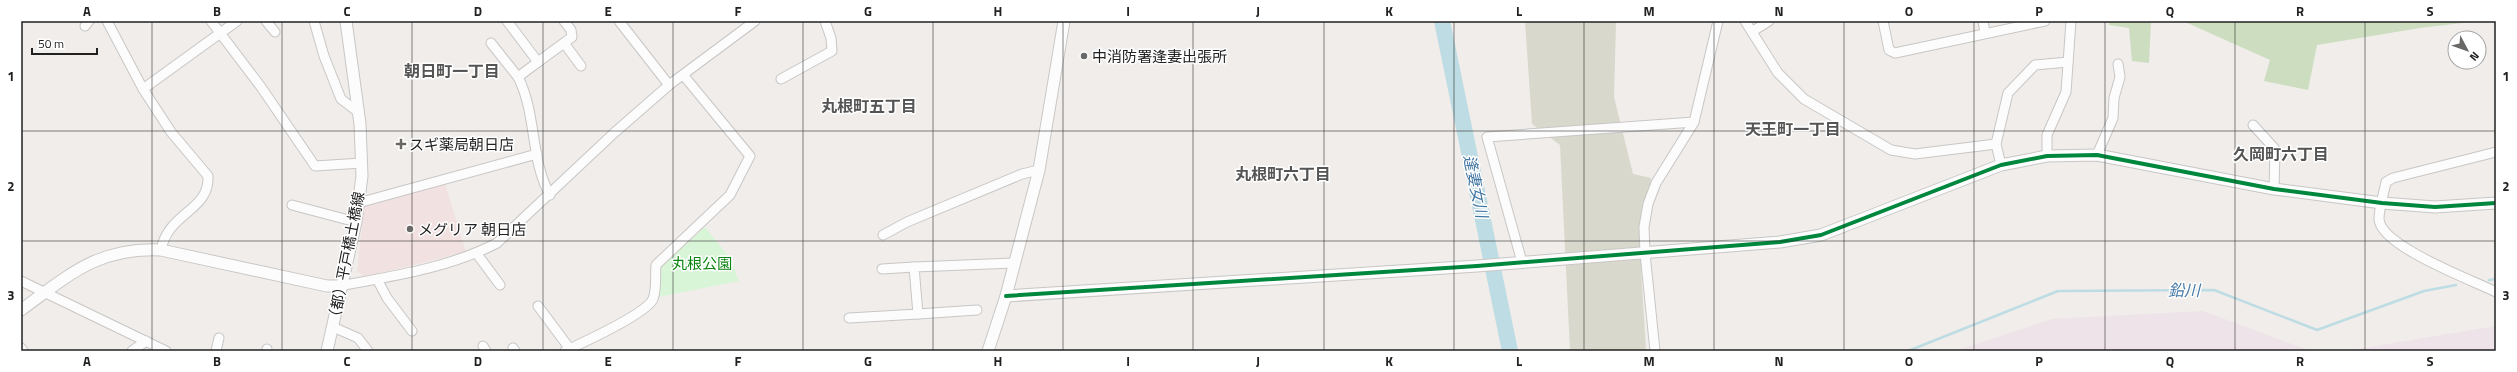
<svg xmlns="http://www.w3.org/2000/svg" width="2517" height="372" viewBox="0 0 2517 372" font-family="'Titillium Web','Noto Sans JP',sans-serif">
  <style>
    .commercial { fill: #f1e1e0 }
    .industrial { fill: #ede3e9 }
    .construction { fill: #d9d8cc }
    .forest { fill: #ccdebf }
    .park { fill: #d9f5d7 }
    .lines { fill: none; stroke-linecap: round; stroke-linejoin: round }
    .stream { stroke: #bedce3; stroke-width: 2.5 }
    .river { stroke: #bedce3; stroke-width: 16 }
    .minor-casing { stroke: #c8c7c6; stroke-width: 11 }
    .tertiary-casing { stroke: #c8c7c6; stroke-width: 13 }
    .minor { stroke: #fdfcfc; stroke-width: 9 }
    .tertiary { stroke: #fdfcfc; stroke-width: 11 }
    .cycleway-casing { stroke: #fff; stroke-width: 6 }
    .cycleway { stroke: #00873e; stroke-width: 4 }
    .grid { fill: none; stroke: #212121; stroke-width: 1; stroke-opacity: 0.55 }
    .poi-dot { fill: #696867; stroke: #fff; stroke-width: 1.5 }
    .labels { text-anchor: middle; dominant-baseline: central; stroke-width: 3; stroke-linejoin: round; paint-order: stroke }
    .poi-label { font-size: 15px; fill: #212121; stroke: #fff; text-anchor: start }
    .street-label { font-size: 15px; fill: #212121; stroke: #fff }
    .park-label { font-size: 15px; fill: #0a850f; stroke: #fff }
    .neighbourhood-label { font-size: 16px; font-weight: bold; fill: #545454; stroke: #fff }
    .water-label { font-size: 16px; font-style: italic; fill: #4478a4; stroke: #fff }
    .neatline { fill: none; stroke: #212121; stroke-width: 1.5 }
    .grid-label { font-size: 13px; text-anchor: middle; font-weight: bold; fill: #212121 }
  </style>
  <rect width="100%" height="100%" fill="#f0edea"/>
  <!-- commercial -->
  <polygon class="commercial" points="445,184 466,252 365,277 357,271 364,206"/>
  <!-- industrial -->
  <g class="industrial">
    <polygon points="2203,311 2310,351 1955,351 2052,319"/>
    <polygon points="2496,326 2496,351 2346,351"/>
  </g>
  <!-- construction -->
  <polygon class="construction" points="1525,21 1616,21 1614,97 1633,174 1651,178 1641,269 1646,351 1570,351 1560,145 1532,124"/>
  <!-- forest -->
  <g class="forest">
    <polygon points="2109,21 2151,21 2149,63 2132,61 2129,28 2109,25"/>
    <polygon points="2183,21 2479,21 2420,28 2317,45 2308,90 2264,81 2270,60"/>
  </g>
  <!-- park -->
  <polygon class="park" points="705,227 730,258 739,281 658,297 659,269"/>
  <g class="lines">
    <!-- stream -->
    <g class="stream">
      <polyline points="2489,280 2496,279"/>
      <polyline points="1908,351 2058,291 2214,290 2317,330 2424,291 2456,285"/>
    </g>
    <!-- river -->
    <polyline class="river" points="1442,21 1510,351"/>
    <!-- minor casing -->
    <g class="minor-casing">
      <g id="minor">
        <path d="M107 21 143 89 171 132 208 176C210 211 168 212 161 250"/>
        <polyline points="211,21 261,87 315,166 362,163"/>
        <polyline points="266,21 275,32"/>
        <polyline points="314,21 324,56 341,99 358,112"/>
        <path d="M507 21 538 62 518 77C537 114 530 160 550 195"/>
        <polyline points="619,21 669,85"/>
        <polyline points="1745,21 1778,73 1804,99 1891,150 1915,154 1996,144 2001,165"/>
        <polyline points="1883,21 1889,50 1895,53 2045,21"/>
        <polyline points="1983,21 1985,33"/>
        <polyline points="85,26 89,21"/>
        <polyline points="1753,31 1769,21"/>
        <polyline points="491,43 518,77"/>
        <polyline points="564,43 581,66"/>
        <polyline points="538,62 572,37 571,30 564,21"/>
        <polyline points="781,79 832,51 831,38 825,21"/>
        <polyline points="143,89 237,21"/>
        <polyline points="2253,125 2275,149 2274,189"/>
        <polyline points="1996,144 2008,93 2035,65 2068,62"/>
        <path d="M2496 152 2393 178 2386 182C2384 193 2379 207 2379 219 2380 246 2472 280 2496 292"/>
        <polyline points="2097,155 2113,118 2114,98 2120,77 2118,64"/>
        <polyline points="2047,156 2047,135 2066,92 2071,21"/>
        <polyline points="358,203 537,154"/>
        <polyline points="292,205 356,222"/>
        <polyline points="883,235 907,222 1022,174 1039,170"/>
        <polyline points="477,254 500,285"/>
        <polyline points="1522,262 1487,137 1694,122"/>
        <polyline points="882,269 914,267"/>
        <polyline points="377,279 387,298 412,331"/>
        <polyline points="21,281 166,351"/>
        <path d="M340 286C393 276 449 268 497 243L614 133 669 85 755 21"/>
        <polyline points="538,306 570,349"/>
        <polyline points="918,314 977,310"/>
        <polyline points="849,318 918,314 914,267 1014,263"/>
        <polyline points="333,327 358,338 368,351"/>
        <polyline points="483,346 486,351"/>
        <polyline points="21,348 23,351"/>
        <polyline points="513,348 515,351"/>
        <polyline points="267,349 267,351"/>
        <polyline points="132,351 146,341"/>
        <polyline points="216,351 219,338"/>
        <path d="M565 351C582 343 646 314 653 299 657 289 655 275 656 265L730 195 750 156 684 76"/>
        <polyline points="1655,351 1645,253 1644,227 1648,204 1656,183 1694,122 1718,21"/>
      </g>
    </g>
    <!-- tertiary casing -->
    <g class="tertiary-casing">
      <g id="tertiary">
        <polyline points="1006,296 1477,266 1780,242 1821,235 2001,165 2047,156 2097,155 2274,189 2382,203 2435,207 2496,203"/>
        <path d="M21 310C69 275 98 247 161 250L327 286H340"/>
        <polyline points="327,351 356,222 362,176 360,124 346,21"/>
        <polyline points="988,351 1006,296 1039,170 1064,21"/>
      </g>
    </g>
    <!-- minor -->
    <use href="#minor" class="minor"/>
    <!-- tertiary -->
    <use href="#tertiary" class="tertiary"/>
    <!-- cycleway casing -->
    <g class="cycleway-casing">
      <polyline id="cycleway" points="1006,296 1477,266 1780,242 1821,235 2001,165 2047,156 2097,155 2274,189 2382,203 2435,207 2496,203"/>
    </g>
    <!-- cycleway -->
    <use href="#cycleway" class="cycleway"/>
  </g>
  <!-- grid -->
  <path class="grid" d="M152 21V351M282 21V351M412 21V351M543 21V351M673 21V351M803 21V351M933 21V351M1063 21V351M1193 21V351M1324 21V351M1454 21V351M1584 21V351M1714 21V351M1844 21V351M1974 21V351M2105 21V351M2235 21V351M2365 21V351M21 131H2496M21 241H2496"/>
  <!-- markers -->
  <g class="poi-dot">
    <circle cx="1084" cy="56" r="4"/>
    <path d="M399 138h4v4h4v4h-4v4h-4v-4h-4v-4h4z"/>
    <circle cx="410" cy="229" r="4"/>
  </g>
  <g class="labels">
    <!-- poi labels -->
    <g class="poi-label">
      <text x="1092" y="56">中消防署逢妻出張所</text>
      <text x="409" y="144">スギ薬局朝日店</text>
      <text x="418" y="229">メグリア 朝日店</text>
    </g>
    <!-- street labels -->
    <g class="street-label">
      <text transform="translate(346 258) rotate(-79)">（都）平戸橋土橋線</text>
    </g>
    <!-- park labels -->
    <g class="park-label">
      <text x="702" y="263">丸根公園</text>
    </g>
    <!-- neighbourhood labels -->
    <g class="neighbourhood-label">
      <text x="452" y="71">朝日町一丁目</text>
      <text x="869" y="106">丸根町五丁目</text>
      <text x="1793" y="129">天王町一丁目</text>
      <text x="2281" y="154">久岡町六丁目</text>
      <text x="1283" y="174">丸根町六丁目</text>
    </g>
    <!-- water labels -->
    <g class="water-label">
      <text transform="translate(1476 186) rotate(78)">逢妻女川</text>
      <text x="2184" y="290">鉛川</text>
    </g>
  </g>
  <!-- border -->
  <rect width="2517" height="372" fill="none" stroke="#ffffff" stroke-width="44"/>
  <!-- north arrow -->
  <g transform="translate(2467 50) rotate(131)"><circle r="19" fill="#ffffff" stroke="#a6a6a6"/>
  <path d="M0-3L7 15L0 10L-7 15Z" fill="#696867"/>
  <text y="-6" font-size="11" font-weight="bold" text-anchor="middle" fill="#212121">N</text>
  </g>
  <!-- scale -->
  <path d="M32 48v6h65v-6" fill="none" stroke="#212121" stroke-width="2"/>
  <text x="38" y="48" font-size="12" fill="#212121" stroke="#ffffff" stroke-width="3" paint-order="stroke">50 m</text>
  <rect x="22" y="22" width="2473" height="328" class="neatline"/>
  <g class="grid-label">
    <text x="87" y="16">A</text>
    <text x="217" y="16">B</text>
    <text x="347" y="16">C</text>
    <text x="478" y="16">D</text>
    <text x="608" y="16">E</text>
    <text x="738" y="16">F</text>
    <text x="868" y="16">G</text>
    <text x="998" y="16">H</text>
    <text x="1128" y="16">I</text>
    <text x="1258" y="16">J</text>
    <text x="1389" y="16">K</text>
    <text x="1519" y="16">L</text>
    <text x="1649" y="16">M</text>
    <text x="1779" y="16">N</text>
    <text x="1909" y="16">O</text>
    <text x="2039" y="16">P</text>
    <text x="2170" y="16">Q</text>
    <text x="2300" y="16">R</text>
    <text x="2430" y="16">S</text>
    <text x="11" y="81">1</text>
    <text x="2506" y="81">1</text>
    <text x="11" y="191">2</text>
    <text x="2506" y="191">2</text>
    <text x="11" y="300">3</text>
    <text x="2506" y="300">3</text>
    <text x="87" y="366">A</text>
    <text x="217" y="366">B</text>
    <text x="347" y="366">C</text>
    <text x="478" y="366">D</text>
    <text x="608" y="366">E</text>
    <text x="738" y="366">F</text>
    <text x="868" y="366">G</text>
    <text x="998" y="366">H</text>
    <text x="1128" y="366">I</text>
    <text x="1258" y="366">J</text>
    <text x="1389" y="366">K</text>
    <text x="1519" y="366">L</text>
    <text x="1649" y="366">M</text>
    <text x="1779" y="366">N</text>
    <text x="1909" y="366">O</text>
    <text x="2039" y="366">P</text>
    <text x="2170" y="366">Q</text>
    <text x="2300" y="366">R</text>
    <text x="2430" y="366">S</text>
  </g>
</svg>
